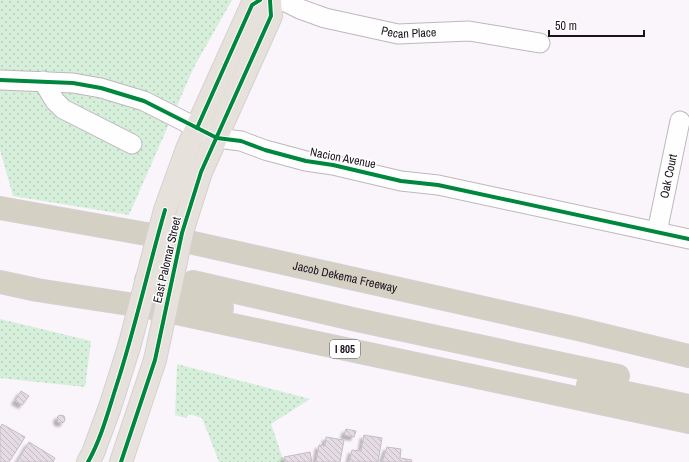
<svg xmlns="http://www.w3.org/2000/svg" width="689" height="462" viewBox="0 0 689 462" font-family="'Archivo Narrow',sans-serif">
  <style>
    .grass { fill: url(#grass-dots) }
    .building { fill: url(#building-back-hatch); stroke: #c5bdc4; filter: url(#shadow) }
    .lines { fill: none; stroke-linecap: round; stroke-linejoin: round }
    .minor-casing { stroke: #beb7be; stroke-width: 21 }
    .major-casing { stroke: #d4d0d4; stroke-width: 24 }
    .highway-casing { stroke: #d4d0d4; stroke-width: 24 }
    .minor { stroke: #fefefe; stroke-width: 19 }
    .major { stroke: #e6e2db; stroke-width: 22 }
    .highway { stroke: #d5d0c4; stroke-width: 22 }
    .major-bridge-casing { stroke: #d4d0d4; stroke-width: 24; stroke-linecap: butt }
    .major-bridge { stroke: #e6e2db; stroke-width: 22 }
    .cycleway-casing { stroke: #fff; stroke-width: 6 }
    .cycleway { stroke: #00873e; stroke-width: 4 }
    .labels { text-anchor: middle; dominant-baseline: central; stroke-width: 3; stroke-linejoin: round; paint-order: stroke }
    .shield { fill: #fff; stroke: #5f595f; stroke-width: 1 }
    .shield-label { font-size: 11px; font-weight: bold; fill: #1b121b }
    .street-label { font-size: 12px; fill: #1b121b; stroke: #fff }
  </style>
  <defs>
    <pattern id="grass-dots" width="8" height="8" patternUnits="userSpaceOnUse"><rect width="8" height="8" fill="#d6efda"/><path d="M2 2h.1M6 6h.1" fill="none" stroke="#b7ccba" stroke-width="1.8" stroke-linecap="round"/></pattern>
    <pattern id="building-back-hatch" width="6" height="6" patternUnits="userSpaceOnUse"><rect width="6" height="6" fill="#e5dbe4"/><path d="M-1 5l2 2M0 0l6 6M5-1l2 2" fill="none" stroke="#c4bbc3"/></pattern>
    <filter id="shadow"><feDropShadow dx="-3.5" dy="3.5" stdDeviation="1" flood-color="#0004"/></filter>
  </defs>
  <rect width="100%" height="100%" fill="#faf5fa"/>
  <!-- grass -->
  <g class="grass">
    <polygon points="0,0 232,0 194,67 129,215 13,196 0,150"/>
    <polygon points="0,319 91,341 85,387 0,378"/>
    <polygon points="177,364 310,399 271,424 284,462 219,462 202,418 189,414 186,418 175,415"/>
  </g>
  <!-- building -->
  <g class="building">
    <polygon points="21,391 29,396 22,405 15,401"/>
    <circle cx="61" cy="419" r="4"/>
    <polygon points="2,424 25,437 9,462 0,462 0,428"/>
    <polygon points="346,429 356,431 354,437 344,435"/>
    <polygon points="364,435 382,438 378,462 349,462 352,450 361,451"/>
    <polygon points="326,437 344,440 340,462 316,462 319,445 325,446"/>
    <polygon points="29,442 55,458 53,462 17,462"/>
    <polygon points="387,447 401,449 400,458 412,460 411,462 382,462"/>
    <polygon points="310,452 312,462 285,462 284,457"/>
  </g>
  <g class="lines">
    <!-- minor casing -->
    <g class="minor-casing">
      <g id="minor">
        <path id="s1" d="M282 0 300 9 325 18 398 34 469 31 540 43"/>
        <polyline points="0,80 73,83 101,88 144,101 217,138 241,141 265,150 306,161 333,165 401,181 438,185 689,239"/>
        <polyline points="43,81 55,101 63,109 132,144"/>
        <path id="s2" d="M657 232 680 121"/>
      </g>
    </g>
    <!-- major casing -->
    <g class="major-casing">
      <g id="major">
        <polyline points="165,210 187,149 252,5 260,0"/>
        <polyline points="186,219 201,172 271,16 270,0"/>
        <polyline points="88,462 93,453 110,407 129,347"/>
        <polyline points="121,462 155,360"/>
      </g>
    </g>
    <!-- highway casing -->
    <g class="highway-casing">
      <g id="highway">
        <path id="s3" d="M0 208 180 240 578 329 689 356"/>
        <polyline points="146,280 179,288 190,300 222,308"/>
        <polyline points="0,282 37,290 148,307 689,422"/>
        <polyline points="179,288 193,282 357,320 618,376"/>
        <polyline points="588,385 689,406"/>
      </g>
    </g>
    <!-- minor -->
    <use href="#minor" class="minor"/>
    <!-- major -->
    <use href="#major" class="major"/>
    <!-- highway -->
    <use href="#highway" class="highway"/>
    <!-- major-bridge casing -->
    <g class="major-bridge-casing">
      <g id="major-bridge">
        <polyline points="129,347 165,210"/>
        <polyline points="155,360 182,233 186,219"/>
      </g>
    </g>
    <!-- major-bridge -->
    <use href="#major-bridge" class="major-bridge"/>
    <!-- cycleway casing -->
    <g class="cycleway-casing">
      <g id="cycleway">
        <polyline points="0,80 73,83 101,88 144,101 217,138 241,141 265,150 306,161 333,165 401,181 438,185 689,239"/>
        <polyline points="197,128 252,5 260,0"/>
        <path d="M88 462C101 439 108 412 116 387 135 329 148 269 165 210"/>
        <polyline points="121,462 155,360 182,233 201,172 271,16 270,0"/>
      </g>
    </g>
    <!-- cycleway -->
    <use href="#cycleway" class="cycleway"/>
  </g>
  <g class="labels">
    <!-- shield labels -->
    <rect class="shield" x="330" y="340" width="30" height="18" rx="3"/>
    <g class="shield-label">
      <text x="345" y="349">I 805</text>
    </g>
    <!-- street labels -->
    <g class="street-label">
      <text stroke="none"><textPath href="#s1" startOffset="132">Pecan Place</textPath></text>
      <text transform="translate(343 158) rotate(11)">Nacion Avenue</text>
      <text stroke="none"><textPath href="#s2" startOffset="57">Oak Court</textPath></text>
      <text transform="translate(167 260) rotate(-77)">East Palomar Street</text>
      <text stroke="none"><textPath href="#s3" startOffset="352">Jacob Dekema Freeway</textPath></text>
    </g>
  </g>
  <!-- scale -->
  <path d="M549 30v6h95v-6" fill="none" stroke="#1b121b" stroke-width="2"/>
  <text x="555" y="30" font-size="12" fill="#1b121b" stroke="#ffffff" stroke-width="3" paint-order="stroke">50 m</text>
</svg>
